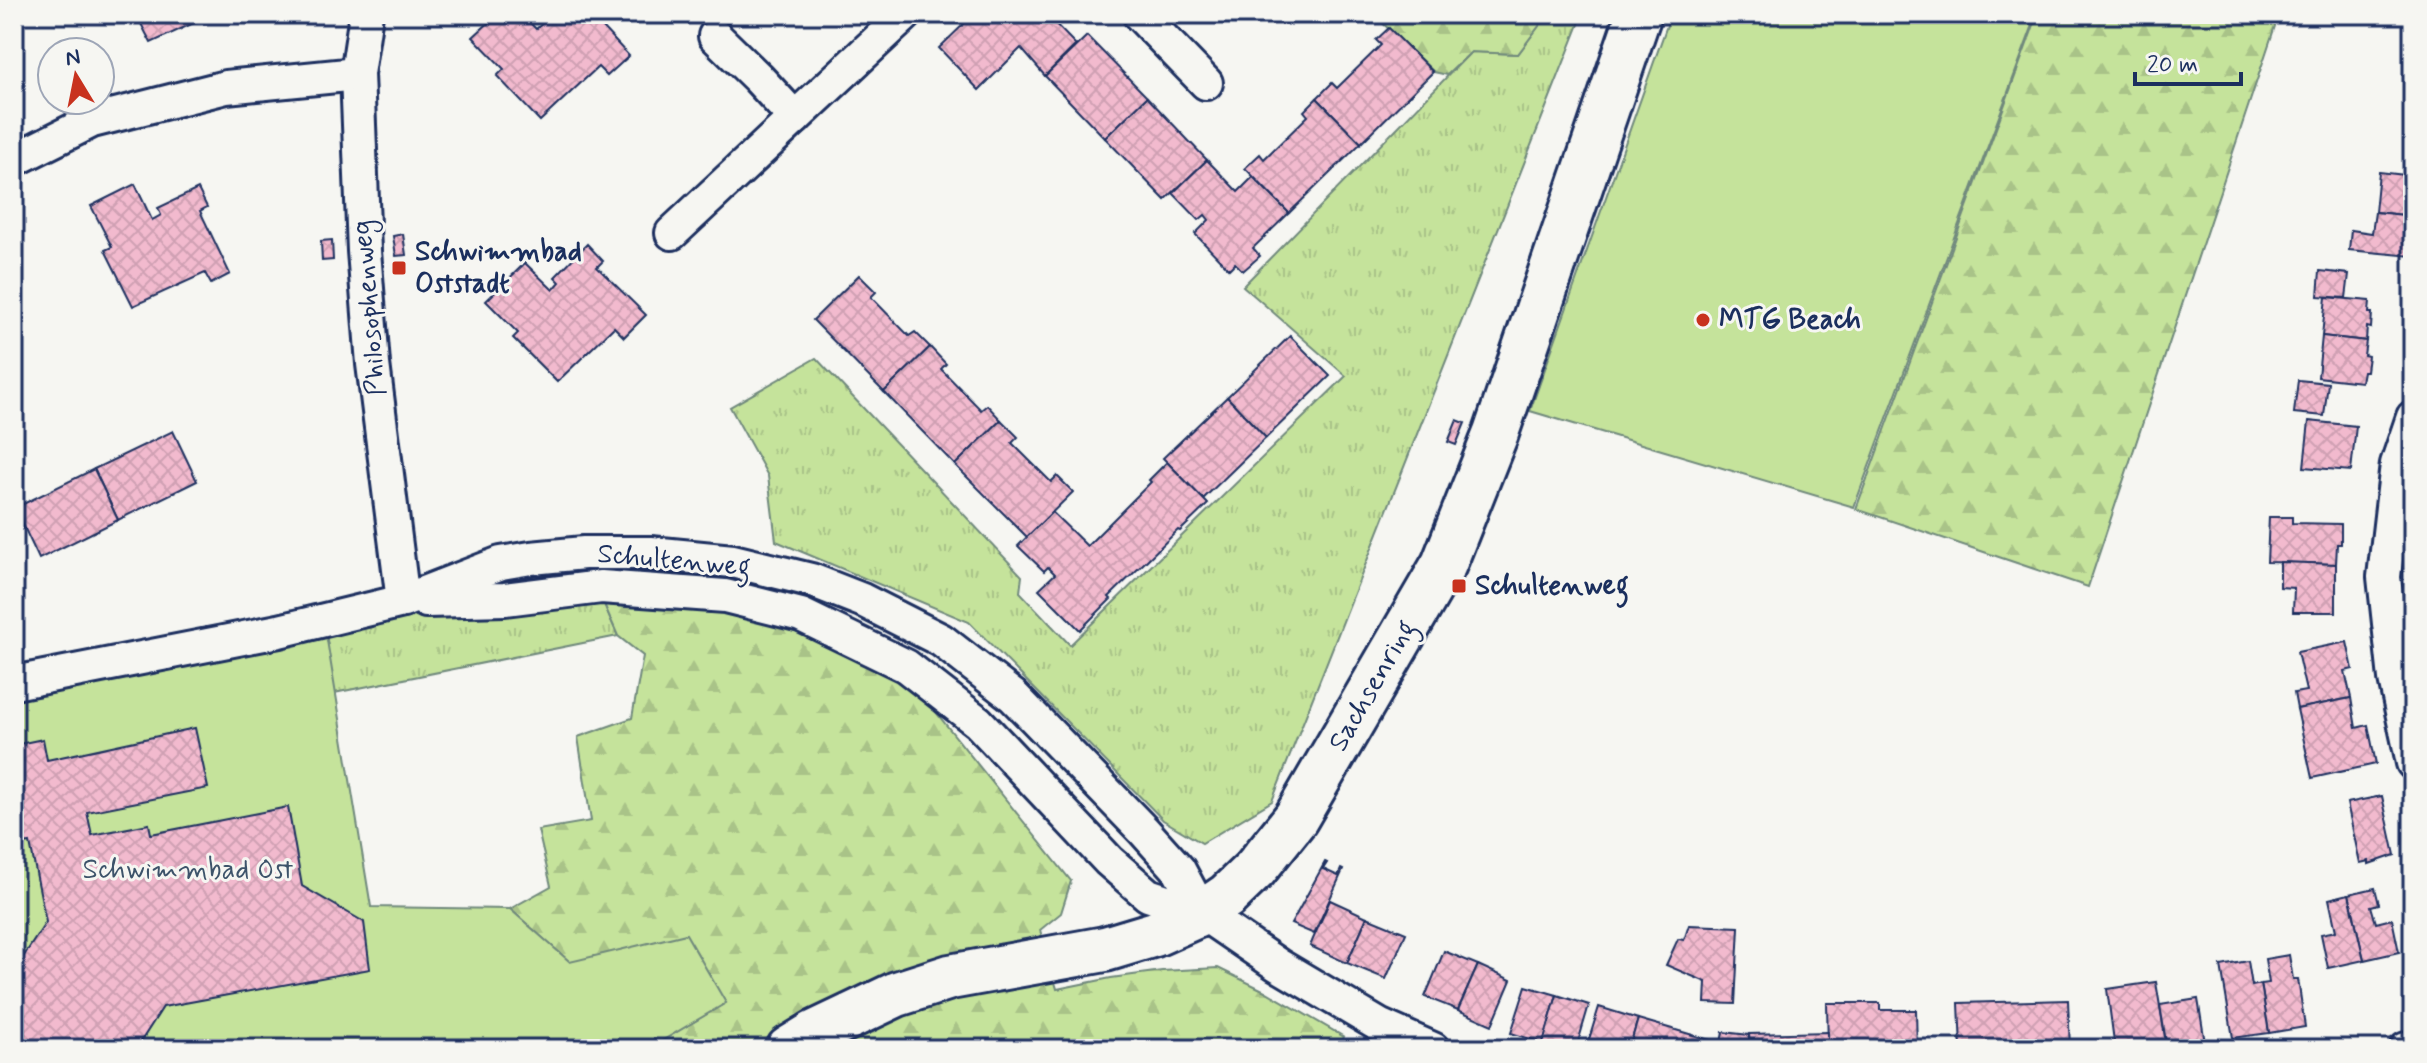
<svg xmlns="http://www.w3.org/2000/svg" width="2427" height="1063" viewBox="0 0 2427 1063" font-family="Mynerve,sans-serif">
  <style>
    .grass { fill: url(#grass-tufts); stroke: #70897c; stroke-width: 2 }
    .forest { fill: url(#forest-firs); stroke: #70897c; stroke-width: 2 }
    .park { fill: #c5e39b; stroke: #70897c; stroke-width: 2 }
    .building { fill: url(#building-cross-hatch); stroke: #1b2f5e; stroke-width: 2 }
    .lines { fill: none; stroke-linecap: round; stroke-linejoin: round }
    .street-casing { stroke: #1b2f5e; stroke-width: 38 }
    .secondary-casing { stroke: #1b2f5e; stroke-width: 50 }
    .street { stroke: #f6f6f2; stroke-width: 32 }
    .secondary { stroke: #f6f6f2; stroke-width: 44 }
    .poi-dot { fill: #c8321e; stroke: #f6f6f2; stroke-width: 3 }
    .labels { text-anchor: middle; dominant-baseline: central; stroke-width: 6; stroke-linejoin: round; paint-order: stroke }
    .poi-label { font-size: 28px; font-weight: bold; fill: #1b2f5e; stroke: #f6f6f2; text-anchor: start }
    .street-label { font-size: 28px; fill: #1b2f5e; stroke: #f6f6f2 }
    .park-label { font-size: 28px; fill: #3d536a; stroke: #f6f6f2 }
  </style>
  <defs>
    <pattern id="grass-tufts" width="24" height="20" patternUnits="userSpaceOnUse" patternTransform="scale(2)"><rect width="24" height="20" fill="#c5e39b"/><path d="M3 7l-1-3M5 7V3M7 7l1-3M15 17l-1-3M17 17v-4M19 17l1-3" fill="none" stroke="#a9c388"/></pattern>
    <pattern id="forest-firs" width="22" height="20" patternUnits="userSpaceOnUse" patternTransform="scale(2)"><rect width="22" height="20" fill="#c5e39b"/><path d="M5 1l3.5 6h-7zM16 11l3.5 6h-7z" fill="#a9c388"/></pattern>
    <pattern id="building-cross-hatch" width="8" height="8" patternUnits="userSpaceOnUse" patternTransform="scale(2)"><rect width="8" height="8" fill="#f2bace"/><path d="M0 0l8 8M0 8l8-8" fill="none" stroke="#cfa0b3"/></pattern>
  </defs>
  <rect width="100%" height="100%" fill="#f6f6f2"/>
  <filter id="ink" filterUnits="userSpaceOnUse"><feTurbulence type="fractalNoise" baseFrequency=".0125" numOctaves="2"/><feDisplacementMap in="SourceGraphic" scale="16" xChannelSelector="R" yChannelSelector="G"/><feConvolveMatrix kernelMatrix="1 2 1 2 8 2 1 2 1" color-interpolation-filters="sRGB"/></filter>
  <g filter="url(#ink)">
    <!-- grass -->
    <g class="grass">
      <polygon points="1548,14 1583,14 1272,801 1202,843 1163,820 969,622 776,541 768,476 730,407 816,358 1022,576 1020,592 1070,645 1346,376 1243,286 1471,52 1518,54"/>
      <polygon points="597,588 618,636 334,693 324,622"/>
    </g>
    <!-- forest -->
    <g class="forest">
      <polygon points="1373,14 1548,14 1518,54 1471,52 1447,75 1434,72"/>
      <polygon points="2038,14 2279,14 2088,587 1856,509"/>
      <polygon points="597,588 725,597 895,661 1071,881 1061,913 1040,930 1057,989 1111,978 1162,971 1218,968 1265,991 1344,1037 1338,1049 648,1049 725,1003 570,962 510,909 551,886 538,830 591,821 578,737 632,718 643,656 618,636"/>
    </g>
    <!-- park -->
    <g class="park">
      <polygon points="1671,14 2037,14 1854,507 1530,411"/>
      <polygon points="324,622 371,907 510,909 570,962 686,934 726,1003 648,1049 14,1049 14,683"/>
    </g>
    <!-- building -->
    <g class="building">
      <polygon points="136,14 213,14 151,43"/>
      <polygon points="498,14 522,14 536,29 545,21 541,14 590,14 629,56 607,76 598,67 540,121 497,76 504,69 473,37"/>
      <polygon points="981,14 1046,14 1076,45 1045,76 1021,48 979,90 939,48 970,18 974,21"/>
      <polygon points="1389,28 1433,72 1361,143 1317,98 1332,83 1337,88 1381,45 1376,40"/>
      <polygon points="1087,36 1147,97 1105,138 1045,76"/>
      <polygon points="1147,97 1207,160 1165,200 1105,138"/>
      <polygon points="1317,98 1361,143 1289,213 1245,168 1260,154 1264,159 1308,116 1304,111"/>
      <polygon points="1207,160 1238,192 1253,177 1289,213 1253,248 1260,256 1243,271 1235,263 1229,269 1195,234 1209,220 1205,215 1199,220 1173,193"/>
      <polygon points="2379,172 2413,176 2413,216 2375,212"/>
      <polygon points="135,184 152,220 161,215 158,208 198,189 207,207 200,211 230,274 211,284 205,273 133,306 105,250 112,247 91,206"/>
      <polygon points="2375,212 2413,216 2412,256 2349,250 2351,230 2372,233"/>
      <polygon points="403,234 406,255 396,256 393,236"/>
      <polygon points="332,240 333,260 322,261 321,241"/>
      <polygon points="587,244 603,261 597,267 646,315 624,337 614,327 557,382 513,338 518,333 486,301 525,263 553,290 560,282 555,277"/>
      <polygon points="2320,271 2349,274 2346,298 2318,296"/>
      <polygon points="859,275 876,292 871,297 909,336 915,332 930,347 884,392 813,320"/>
      <polygon points="2326,297 2370,301 2369,313 2372,313 2371,328 2367,327 2366,341 2322,336"/>
      <polygon points="1290,336 1330,376 1266,438 1227,397"/>
      <polygon points="2322,336 2366,341 2364,355 2368,356 2366,371 2363,371 2361,382 2318,377"/>
      <polygon points="930,347 946,364 941,369 981,410 987,405 1001,420 955,465 884,392"/>
      <polygon points="2298,380 2328,383 2324,416 2294,413"/>
      <polygon points="1227,397 1266,438 1203,499 1163,458"/>
      <polygon points="1001,420 1018,437 1012,443 1051,482 1057,476 1073,492 1027,537 955,465"/>
      <polygon points="1457,420 1465,423 1456,445 1448,442"/>
      <polygon points="2309,421 2356,426 2351,471 2304,467"/>
      <polygon points="173,431 197,481 118,520 94,469"/>
      <polygon points="1167,462 1208,504 1180,531 1178,530 1109,597 1111,599 1080,630 1039,589 1055,574 1048,567 1044,571 1018,546 1052,512 1087,546 1151,482 1149,480"/>
      <polygon points="94,469 118,520 39,559 15,508"/>
      <polygon points="14,505 24,526 14,530"/>
      <polygon points="2269,517 2292,517 2292,523 2341,524 2341,544 2337,544 2336,564 2267,562"/>
      <polygon points="2280,562 2336,564 2336,612 2293,612 2294,588 2280,587"/>
      <polygon points="2347,642 2353,669 2345,671 2351,698 2297,709 2294,693 2306,691 2297,652"/>
      <polygon points="2351,698 2356,728 2368,725 2376,764 2312,778 2297,709"/>
      <polygon points="195,728 208,788 87,812 92,835 149,824 151,834 288,807 302,886 364,922 370,969 163,1007 138,1046 139,1049 14,1049 14,971 46,922 30,843 14,846 14,766 16,766 14,745 43,739 47,760"/>
      <polygon points="2382,796 2395,855 2369,864 2369,861 2360,863 2347,803"/>
      <polygon points="1325,862 1327,863 1323,869 1338,876 1341,869 1343,870 1314,934 1291,924"/>
      <polygon points="2375,888 2379,904 2371,906 2376,923 2392,919 2399,952 2364,960 2349,894"/>
      <polygon points="2349,894 2364,960 2328,968 2321,934 2336,931 2329,899"/>
      <polygon points="1330,900 1367,917 1347,963 1310,946"/>
      <polygon points="1367,917 1406,933 1386,979 1347,963"/>
      <polygon points="1689,925 1739,927 1735,1004 1705,1003 1706,982 1666,965 1678,939 1684,940"/>
      <polygon points="1444,951 1478,965 1458,1010 1425,997"/>
      <polygon points="2289,955 2293,979 2298,979 2305,1027 2269,1033 2261,984 2269,983 2265,959"/>
      <polygon points="2248,961 2252,986 2261,984 2269,1033 2233,1038 2221,966"/>
      <polygon points="1478,965 1511,980 1492,1025 1458,1010"/>
      <polygon points="2156,982 2166,1043 2115,1049 2107,989"/>
      <polygon points="1526,986 1557,995 1543,1043 1511,1033"/>
      <polygon points="1557,995 1589,1005 1576,1049 1564,1049 1543,1043"/>
      <polygon points="2198,999 2205,1043 2167,1048 2160,1005"/>
      <polygon points="2068,1000 2070,1049 1961,1049 1959,1003"/>
      <polygon points="1827,1003 1880,1003 1880,1010 1916,1010 1917,1049 1828,1049"/>
      <polygon points="1599,1007 1638,1019 1629,1049 1586,1049"/>
      <polygon points="1638,1019 1703,1038 1700,1049 1629,1049"/>
      <polygon points="1723,1032 1749,1035 1749,1049 1700,1049 1703,1038 1721,1043"/>
      <polygon points="1828,1032 1828,1049 1750,1049 1749,1034"/>
    </g>
    <g class="lines">
      <!-- street casing -->
      <g class="street-casing">
        <g id="street">
          <polyline points="366,14 357,74 364,251 373,364 403,601"/>
          <polyline points="1139,14 1206,83"/>
          <polyline points="715,36 758,78 795,118"/>
          <polyline points="14,160 92,121 226,87 357,74"/>
          <polyline points="672,233 906,14"/>
          <polyline points="2413,417 2397,464 2384,577 2395,679 2413,763"/>
          <polyline points="426,601 505,599 601,587 725,596 801,615 906,666 978,722 1109,861 1148,895 1202,913 1278,965 1379,1025 1433,1049"/>
          <polyline points="14,683 279,631 403,601 501,563 531,558 584,553 651,553 733,561 811,580 862,600 941,640 1013,696 1144,831 1179,870 1202,913"/>
          <polyline points="2406,1049 2413,1048"/>
        </g>
      </g>
      <!-- secondary casing -->
      <g class="secondary-casing">
        <polyline id="secondary" points="789,1049 815,1033 897,994 950,977 1105,949 1155,934 1202,913 1227,896 1255,869 1296,818 1444,564 1496,433 1639,14"/>
      </g>
      <!-- street -->
      <use href="#street" class="street"/>
      <!-- secondary -->
      <use href="#secondary" class="secondary"/>
    </g>
  </g>
  <!-- markers -->
  <g class="poi-dot">
    <rect x="391" y="260" width="16" height="16" rx="4"/>
    <circle cx="1703" cy="320" r="8"/>
    <rect x="1451" y="578" width="16" height="16" rx="4"/>
  </g>
  <g class="labels">
    <!-- poi labels -->
    <g class="poi-label">
      <text x="415" y="252">Schwimmbad<tspan x="415" dy="32">Oststadt</tspan></text>
      <text x="1719" y="320">MTG Beach</text>
      <text x="1475" y="586">Schultenweg</text>
    </g>
    <!-- street labels -->
    <g class="street-label">
      <text transform="translate(370 308) rotate(-95)">Philosophenweg</text>
      <text transform="translate(674 561) rotate(5)">Schultenweg</text>
      <text transform="translate(1373 686) rotate(-60)">Sachsenring</text>
    </g>
    <!-- park labels -->
    <g class="park-label">
      <text x="188" y="870">Schwimmbad Ost</text>
    </g>
  </g>
  <!-- margin -->
  <rect width="2427" height="1063" fill="none" stroke="#f6f6f2" stroke-width="48"/>
  <rect x="24" y="24" width="2379" height="1015" fill="none" stroke="#1b2f5e" stroke-width="3" filter="url(#ink)"/>
  <!-- north arrow -->
  <g transform="translate(76 76) rotate(350)"><circle r="38" fill="#f6f6f2" stroke="#9ea6b7" stroke-width="2"/>
  <path d="M0-6L14 30L0 20L-14 30Z" fill="#c8321e"/>
  <text y="-12" font-size="22" font-weight="bold" text-anchor="middle" fill="#1b2f5e">N</text>
  </g>
  <!-- scale -->
  <path d="M2135 72v12h106v-12" fill="none" stroke="#1b2f5e" stroke-width="4"/>
  <text x="2147" y="72" font-size="24" fill="#1b2f5e" stroke="#f6f6f2" stroke-width="6" paint-order="stroke">20 m</text>
</svg>
